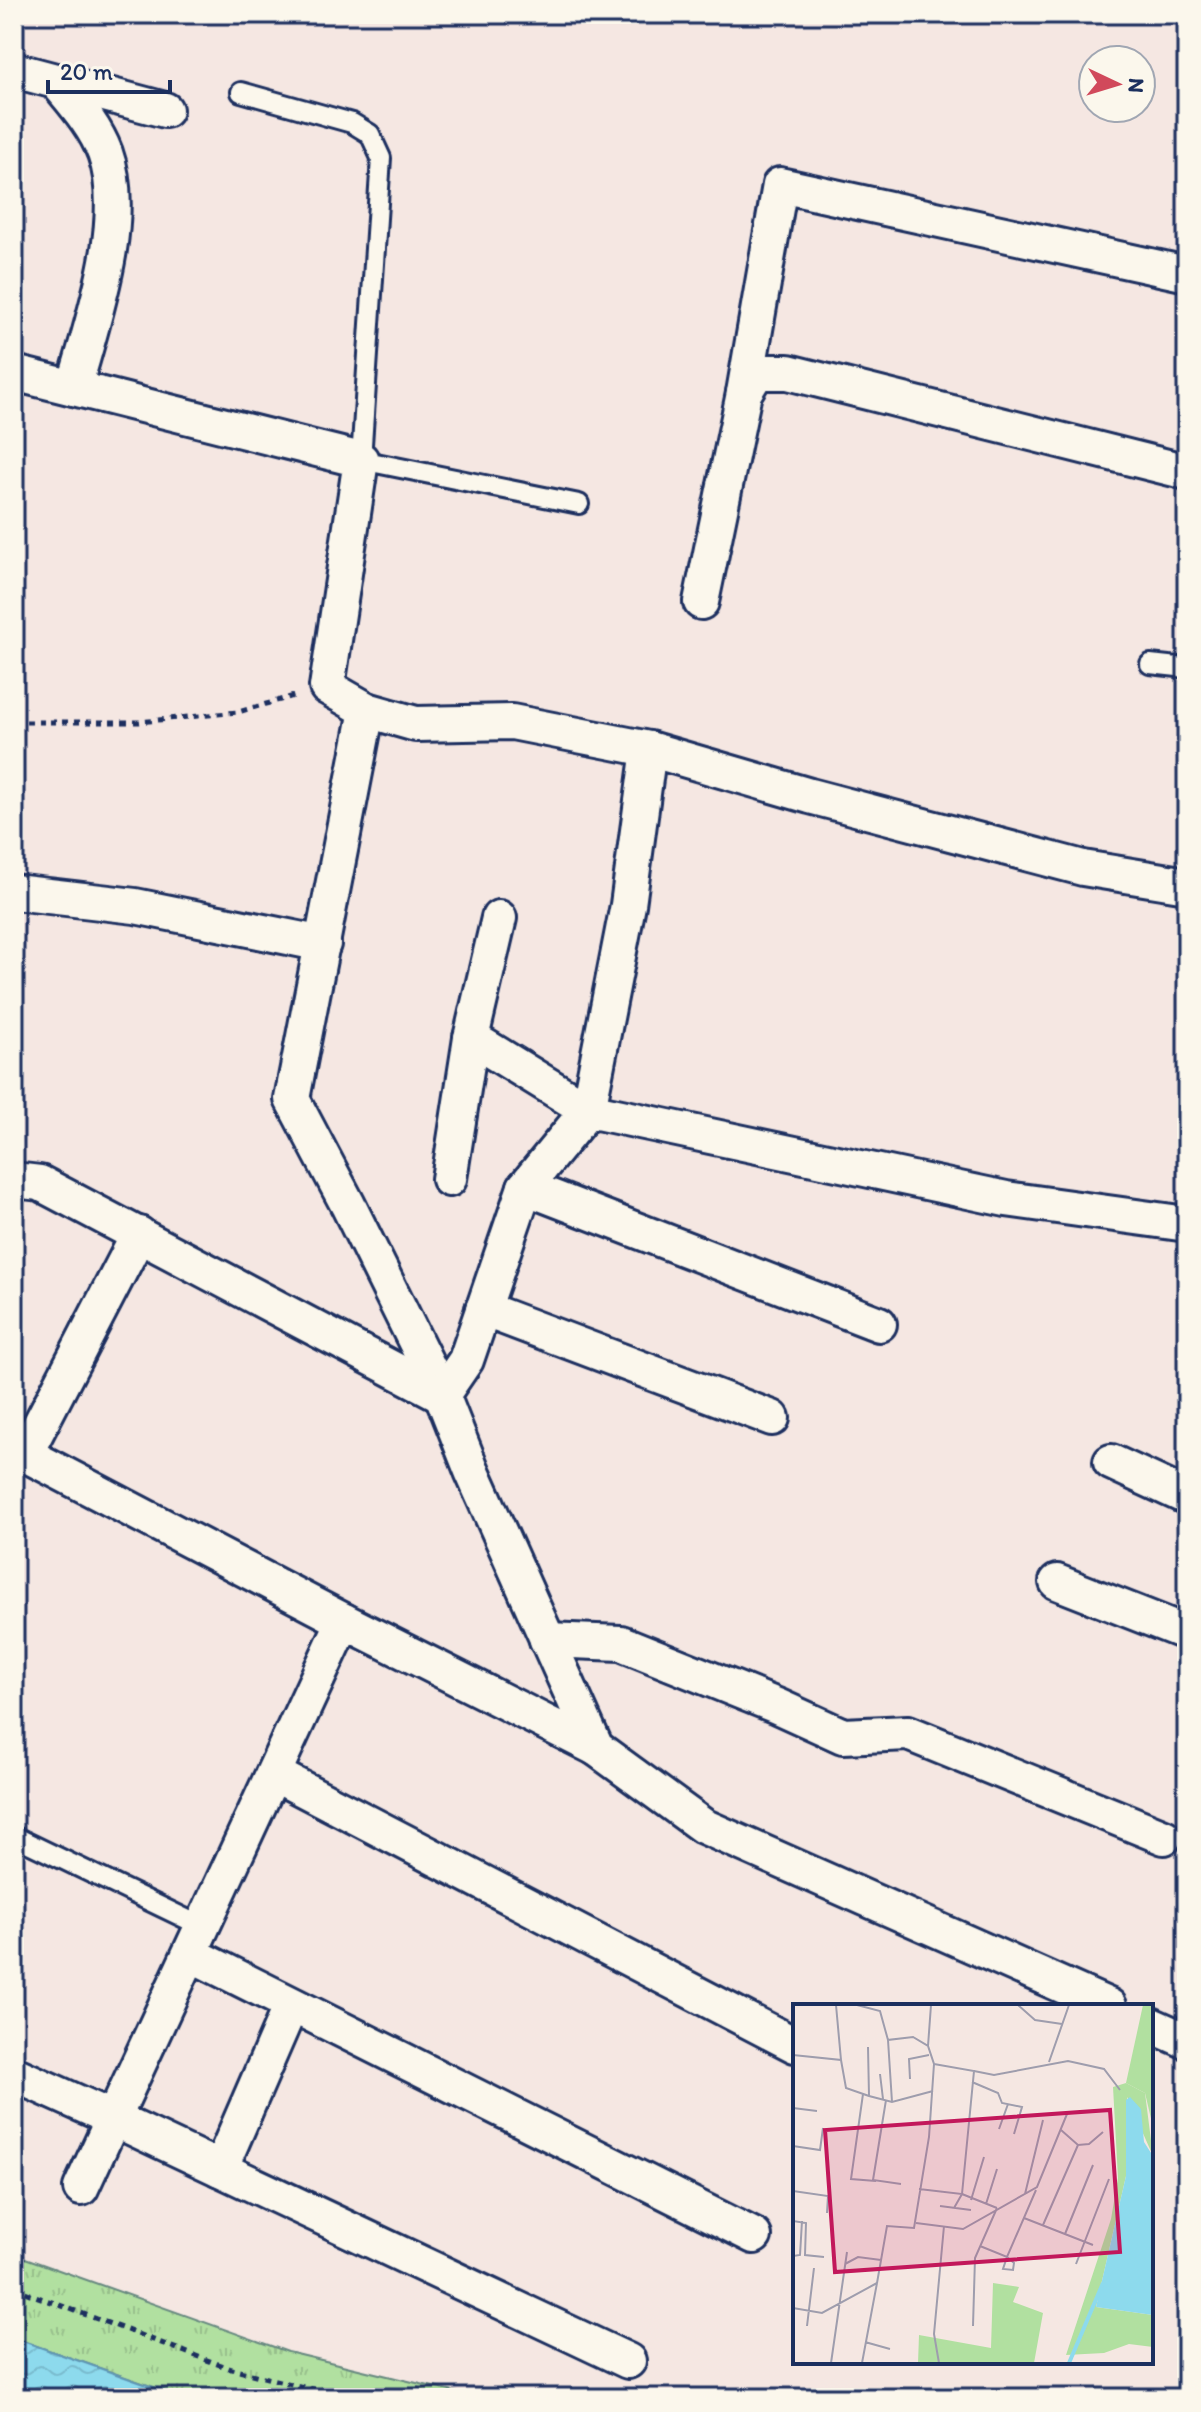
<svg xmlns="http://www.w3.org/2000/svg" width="1201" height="2412" viewBox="0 0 1201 2412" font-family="Itim,sans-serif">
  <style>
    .park { fill: url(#park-tufts); stroke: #66887f; stroke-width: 2 }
    .water { fill: url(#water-waves); stroke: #5f96b4; stroke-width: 2 }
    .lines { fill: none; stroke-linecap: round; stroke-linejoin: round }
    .lane-casing { stroke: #1b2f5e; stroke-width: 24 }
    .street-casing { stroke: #1b2f5e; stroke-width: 40 }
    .path { stroke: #1b2f5e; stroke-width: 5; stroke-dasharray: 6 6; stroke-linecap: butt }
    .lane { stroke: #fbf7ec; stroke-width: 18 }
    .street { stroke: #fbf7ec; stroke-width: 34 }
    .inset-river { fill: none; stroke: #8ddaed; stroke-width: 4 }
    .inset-road { fill: none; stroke: #9e9dad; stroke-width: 2 }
    .view { fill: #c2185b; fill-opacity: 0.15; stroke: #c2185b; stroke-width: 4 }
    .inset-edge { fill: none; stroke: #1b2f5e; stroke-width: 4 }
  </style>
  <defs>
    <pattern id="park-tufts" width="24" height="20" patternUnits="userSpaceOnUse" patternTransform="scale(2)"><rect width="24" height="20" fill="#b1e0a0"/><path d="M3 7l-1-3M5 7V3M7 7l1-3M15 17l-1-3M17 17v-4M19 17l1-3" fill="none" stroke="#98c08c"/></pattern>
    <pattern id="water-waves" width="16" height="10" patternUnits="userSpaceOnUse" patternTransform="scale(2)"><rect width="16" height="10" fill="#8ddaed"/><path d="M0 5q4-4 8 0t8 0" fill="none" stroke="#79bbce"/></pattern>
  </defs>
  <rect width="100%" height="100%" fill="#f5e7e2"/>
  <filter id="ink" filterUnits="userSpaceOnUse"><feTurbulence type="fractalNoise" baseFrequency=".0125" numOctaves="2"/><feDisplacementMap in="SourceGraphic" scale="16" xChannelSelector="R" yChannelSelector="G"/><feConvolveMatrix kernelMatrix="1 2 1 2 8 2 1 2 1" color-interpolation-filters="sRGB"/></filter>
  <g filter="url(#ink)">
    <!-- park -->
    <polygon class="park" points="14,2254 288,2352 479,2398 191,2398 168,2392 14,2338"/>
    <!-- water -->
    <polygon class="water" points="14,2338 167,2392 191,2398 14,2398"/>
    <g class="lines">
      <!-- lane casing -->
      <g class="lane-casing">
        <g id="lane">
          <polyline points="241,92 352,123 370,134 381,158 361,460 579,504"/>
          <polyline points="1150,664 1187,668"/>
          <polyline points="14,1836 203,1927"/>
        </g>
      </g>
      <!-- street casing -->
      <g class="street-casing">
        <g id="street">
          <polyline points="14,70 165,110"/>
          <path d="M57 82C75 104 95 126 105 153 129 219 92 322 74 388"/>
          <polyline points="14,373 361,460 327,687 367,710 416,724 512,722 649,749 810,796 1083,868 1187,885"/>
          <polyline points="744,393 780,185 1187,274"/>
          <polyline points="701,602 744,393 757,372 788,372 1187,472"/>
          <polyline points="367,710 292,1099 348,1205 442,1395 472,1471 596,1748 703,1826 1109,2006"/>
          <polyline points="14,892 135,906 323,944"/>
          <polyline points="471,1038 588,1110 628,905 649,749"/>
          <polyline points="449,1179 471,1038 499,918"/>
          <polyline points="14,1180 40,1183 442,1395"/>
          <polyline points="525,1187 879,1324"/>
          <polyline points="139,1234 25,1454 344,1621 596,1748"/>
          <polyline points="483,1309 772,1418"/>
          <polyline points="442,1395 466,1360 525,1187 588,1110 1006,1199 1187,1224"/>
          <polyline points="1111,1462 1187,1497"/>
          <polyline points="1057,1582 1187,1633"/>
          <polyline points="547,1640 621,1643 777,1706 843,1736 908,1733 1164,1837"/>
          <polyline points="274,1774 795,2045"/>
          <polyline points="191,1954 754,2236"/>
          <polyline points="1151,2025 1187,2041"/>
          <polyline points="14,2074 114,2119 628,2361"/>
          <polyline points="220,2169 291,2005"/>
          <polyline points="81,2188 344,1621"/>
        </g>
      </g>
      <!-- path -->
      <g class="path">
        <polyline points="14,722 139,722 238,712 294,696"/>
        <polyline points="14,2288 231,2369 348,2398"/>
      </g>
      <!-- lane -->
      <use href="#lane" class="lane"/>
      <!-- street -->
      <use href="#street" class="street"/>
    </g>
  </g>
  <!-- overview -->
  <g transform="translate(793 2004)">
    <rect width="360" height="360" fill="#f5e7e2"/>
    <path d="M200 279 226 283 220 298 250 309 241 359H125L126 331 198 344Z" fill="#b1e0a0"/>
    <path d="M350 1H360V123L352 89 333 79Z" fill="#b1e0a0"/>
    <path d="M333 79 352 89 360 152 334 93 333 172 303 303 360 311V343L336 340 311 349 273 351 318 215 325 174 320 83Z" fill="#b1e0a0"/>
    <path d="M337 93 348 105 351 138 360 152V311L303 303 333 172V96Z" fill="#8ddaed"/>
    <path class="inset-river" d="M276 359 310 279"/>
    <path class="inset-road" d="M43 1 48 56M64 1 87 7 95 36M225 1 242 16 269 20M135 42 138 1M75 43 76 92M0 51 48 56 53 84 76 92 99 98 140 87M256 58 276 1M141 60 181 67 169 190 204 204M181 67 201 71 275 57 311 65 327 86M87 70 90 95M117 75 116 55 136 51M179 78 205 89 209 99 229 103 221 130M70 90 58 175 83 177M93 96 80 176 108 180M0 104 24 107M206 125 215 100M268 126 285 141 296 140 310 128M0 142 27 146 30 124M126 185 169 190 161 204M0 187 35 192 34 209M232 190 250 116M178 196 191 153M193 200 204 165M147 202 178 206M231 214 300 241M0 217 13 219 12 251 31 253M123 219 170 225 244 183 274 110M250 221 285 141M272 230 300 161M187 242 214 253 243 186M0 252 7 251 9 217M214 253 221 259 220 266 210 265ZM52 260 65 253 88 256M283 260 316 175M0 304 29 309 84 279 94 222 121 224 136 133 141 60 135 42 120 33 95 36 99 98M14 322 21 264M180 322 182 254 204 204M72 338 97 345M38 359 54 248M69 359 84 279M146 359 141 330 151 222"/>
    <path class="view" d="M317 106 327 248 42 268 32 126Z"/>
    <rect width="360" height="360" class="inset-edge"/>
  </g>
  <!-- margin -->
  <rect width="1201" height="2412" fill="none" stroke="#fbf7ec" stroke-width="48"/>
  <rect x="24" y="24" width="1153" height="2364" fill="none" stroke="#1b2f5e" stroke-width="3" filter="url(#ink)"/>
  <!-- north arrow -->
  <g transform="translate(1117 84) rotate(94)"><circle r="38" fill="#fbf7ec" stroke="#a1a7b3" stroke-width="2"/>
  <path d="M0-6L14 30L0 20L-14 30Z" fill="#d1495b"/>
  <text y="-12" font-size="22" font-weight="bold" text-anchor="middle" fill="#1b2f5e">N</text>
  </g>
  <!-- scale -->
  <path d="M48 80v12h122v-12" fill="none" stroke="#1b2f5e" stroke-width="4"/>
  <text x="60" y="80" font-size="24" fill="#1b2f5e" stroke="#fbf7ec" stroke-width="6" paint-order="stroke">20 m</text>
</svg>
